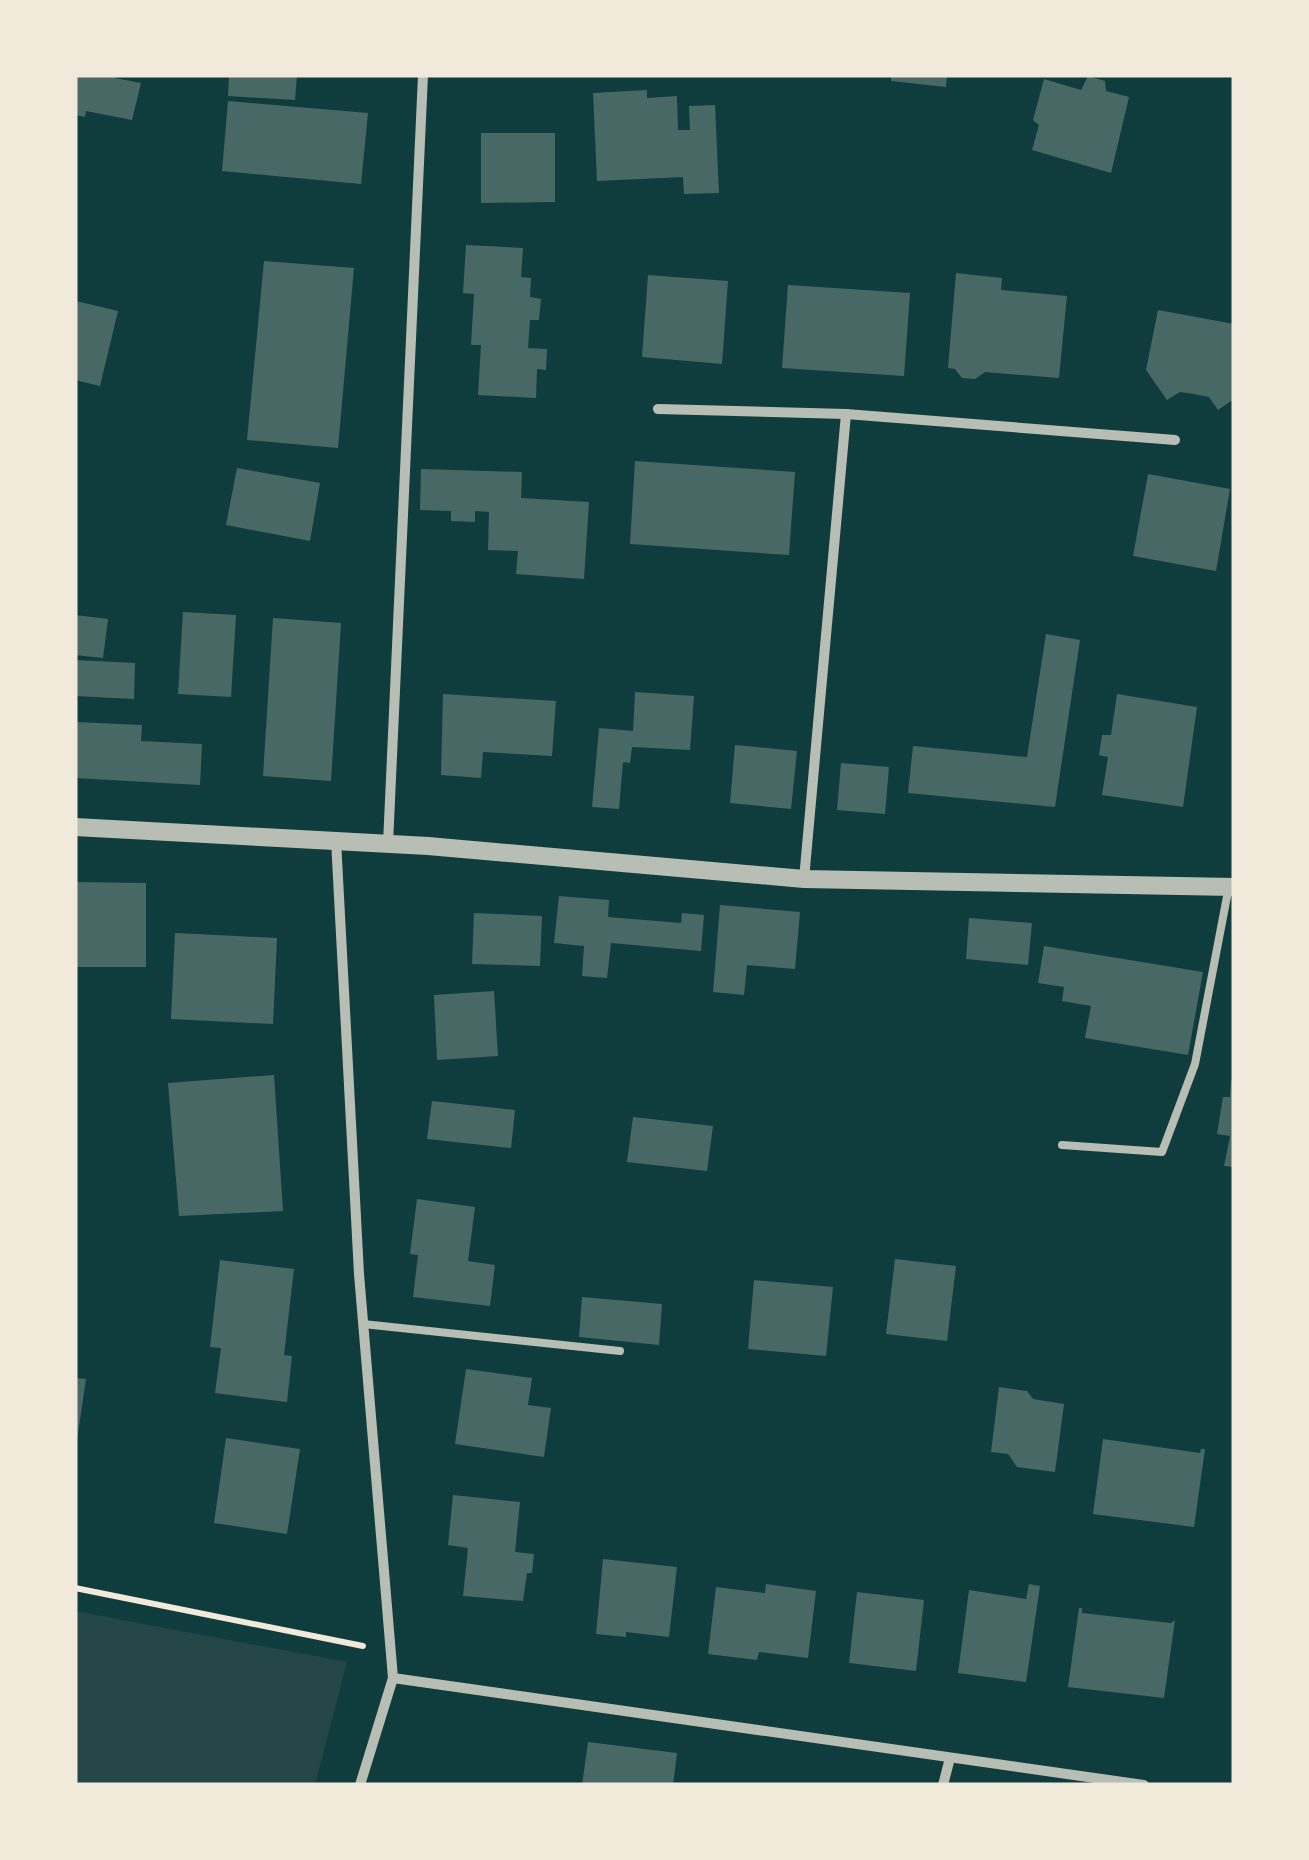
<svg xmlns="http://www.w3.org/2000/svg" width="1309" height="1860" viewBox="0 0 1309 1860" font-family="'IBM Plex Serif',serif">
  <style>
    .green { fill: #244646 }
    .building { fill: #486865 }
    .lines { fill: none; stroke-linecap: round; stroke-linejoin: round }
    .path { stroke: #f1e9da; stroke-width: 6 }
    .service { stroke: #b8beb3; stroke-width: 8 }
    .minor { stroke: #b8beb3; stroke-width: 10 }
    .tertiary { stroke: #b8beb3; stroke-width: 18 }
  </style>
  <rect width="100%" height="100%" fill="#0f3d3e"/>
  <!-- green -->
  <polygon class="green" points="75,1611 347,1662 315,1785 75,1785"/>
  <!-- building -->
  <g class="building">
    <polygon points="75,75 116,75 115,78 141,83 132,120 86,111 85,117 75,115"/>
    <polygon points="229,75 297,75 295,100 228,96"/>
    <polygon points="891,75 947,75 946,87 891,81"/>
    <polygon points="1088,76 1105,81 1106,91 1129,97 1111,173 1032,150 1039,125 1033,120 1044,79 1081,90"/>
    <polygon points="647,90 647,98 677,96 678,130 690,130 689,106 715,105 719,193 684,194 683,177 597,181 593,93"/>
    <polygon points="228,101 368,113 361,184 222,171"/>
    <polygon points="481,133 555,133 555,202 481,203"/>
    <polygon points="466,245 523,248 521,277 531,278 530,297 541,299 539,320 530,320 528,348 547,349 546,370 537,369 536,398 478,395 481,345 471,345 474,294 463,293"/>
    <polygon points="264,261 354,268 338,448 247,440"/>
    <polygon points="956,273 1002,278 1001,290 1067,296 1059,378 985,372 975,379 962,378 955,369 948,368"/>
    <polygon points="648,275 728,281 722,364 642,357"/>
    <polygon points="788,285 910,293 904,376 782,368"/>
    <polygon points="76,301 118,311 100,386 75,380"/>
    <polygon points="1158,310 1234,324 1234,399 1218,410 1209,397 1194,394 1180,392 1167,400 1146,370"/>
    <polygon points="635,461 795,472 789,555 630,544"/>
    <polygon points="237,468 320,483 310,541 226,525"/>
    <polygon points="421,469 522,472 521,498 589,502 584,579 516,574 518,551 488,550 489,512 475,511 475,522 451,521 451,511 420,510"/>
    <polygon points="1148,474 1230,489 1216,571 1133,556"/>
    <polygon points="183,612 236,615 231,697 178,694"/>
    <polygon points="75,615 108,619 103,658 75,655"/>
    <polygon points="273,618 341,623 331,781 263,776"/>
    <polygon points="1046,634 1080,640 1055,807 908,793 913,746 1027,757"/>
    <polygon points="75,660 135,663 134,699 75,696"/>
    <polygon points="635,692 694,696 690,750 632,747 630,763 623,762 619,809 592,807 599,728 633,731"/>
    <polygon points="443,694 556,701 552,756 483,752 481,778 441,775"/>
    <polygon points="1117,694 1197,707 1183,807 1102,795 1108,757 1099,755 1102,735 1111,735"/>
    <polygon points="75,722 142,725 141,741 202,744 200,785 75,778"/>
    <polygon points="735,745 797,751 791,809 730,803"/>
    <polygon points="841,763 889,767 885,814 837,810"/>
    <polygon points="75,882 146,883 146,967 75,967"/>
    <polygon points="559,896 609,900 608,917 681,923 682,913 704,915 701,951 611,943 607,978 582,976 584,946 554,943"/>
    <polygon points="720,905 800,912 795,969 747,965 744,995 713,992"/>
    <polygon points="474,913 542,916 540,966 472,964"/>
    <polygon points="969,918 1032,923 1028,965 966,959"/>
    <polygon points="175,933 277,938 273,1024 171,1019"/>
    <polygon points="1044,946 1203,972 1188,1055 1085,1038 1091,1006 1062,1001 1064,987 1038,983"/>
    <polygon points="494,991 498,1056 437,1060 434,995"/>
    <polygon points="274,1075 283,1211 179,1216 168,1083"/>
    <polygon points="1231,1080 1234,1081 1234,1167 1224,1166 1230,1136 1217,1134 1223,1097 1230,1097"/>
    <polygon points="432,1101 515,1110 511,1148 427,1139"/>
    <polygon points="633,1117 713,1126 707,1171 627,1162"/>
    <polygon points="417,1199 475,1207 468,1261 495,1265 490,1306 413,1297 418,1255 410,1254"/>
    <polygon points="895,1259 956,1266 947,1341 886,1334"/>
    <polygon points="220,1260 294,1269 284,1355 292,1356 287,1402 215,1393 221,1348 210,1347"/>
    <polygon points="754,1280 833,1287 826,1356 748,1349"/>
    <polygon points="582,1297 662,1304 659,1345 579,1337"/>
    <polygon points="466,1369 532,1378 528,1405 551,1408 544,1457 455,1444"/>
    <polygon points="75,1378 86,1379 77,1440 75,1440"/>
    <polygon points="999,1387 1027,1391 1033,1399 1064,1404 1055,1472 1017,1467 1008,1454 991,1452"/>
    <polygon points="226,1438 300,1449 287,1534 214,1523"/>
    <polygon points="1103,1439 1200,1453 1201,1449 1205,1449 1194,1527 1093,1514"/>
    <polygon points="453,1495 520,1502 515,1552 534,1554 532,1573 527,1573 523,1601 463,1596 468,1548 448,1545"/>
    <polygon points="603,1559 677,1567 669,1637 626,1632 626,1637 596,1634"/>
    <polygon points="766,1584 816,1591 808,1658 759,1652 757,1660 708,1654 716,1587 765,1593"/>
    <polygon points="1029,1584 1040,1586 1026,1682 958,1673 969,1590 1026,1599"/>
    <polygon points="857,1592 924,1600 916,1671 849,1663"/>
    <polygon points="1079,1608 1082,1608 1082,1613 1171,1623 1175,1620 1164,1698 1068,1687"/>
    <polygon points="588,1742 677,1753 673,1785 582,1785"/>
  </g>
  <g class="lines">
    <!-- path -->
    <polyline class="path" points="75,1588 363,1646"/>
    <!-- service -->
    <g class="service">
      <polyline points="1062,1145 1162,1152 1195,1064 1229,886"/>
      <polyline points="363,1324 620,1351"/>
    </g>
    <!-- minor -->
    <g class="minor">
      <polyline points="658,409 846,414"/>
      <polyline points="336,840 359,1274 393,1678 360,1785"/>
      <polyline points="388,844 423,75"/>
      <polyline points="804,879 846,414 1175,440"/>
      <polyline points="393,1678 1144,1785"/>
      <polyline points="943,1785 950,1758"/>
    </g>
    <!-- tertiary -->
    <polyline class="tertiary" points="75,827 428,846 804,879 1234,887"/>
  </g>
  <!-- border -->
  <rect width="1309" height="1860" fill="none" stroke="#f1e9da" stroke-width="155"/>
</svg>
